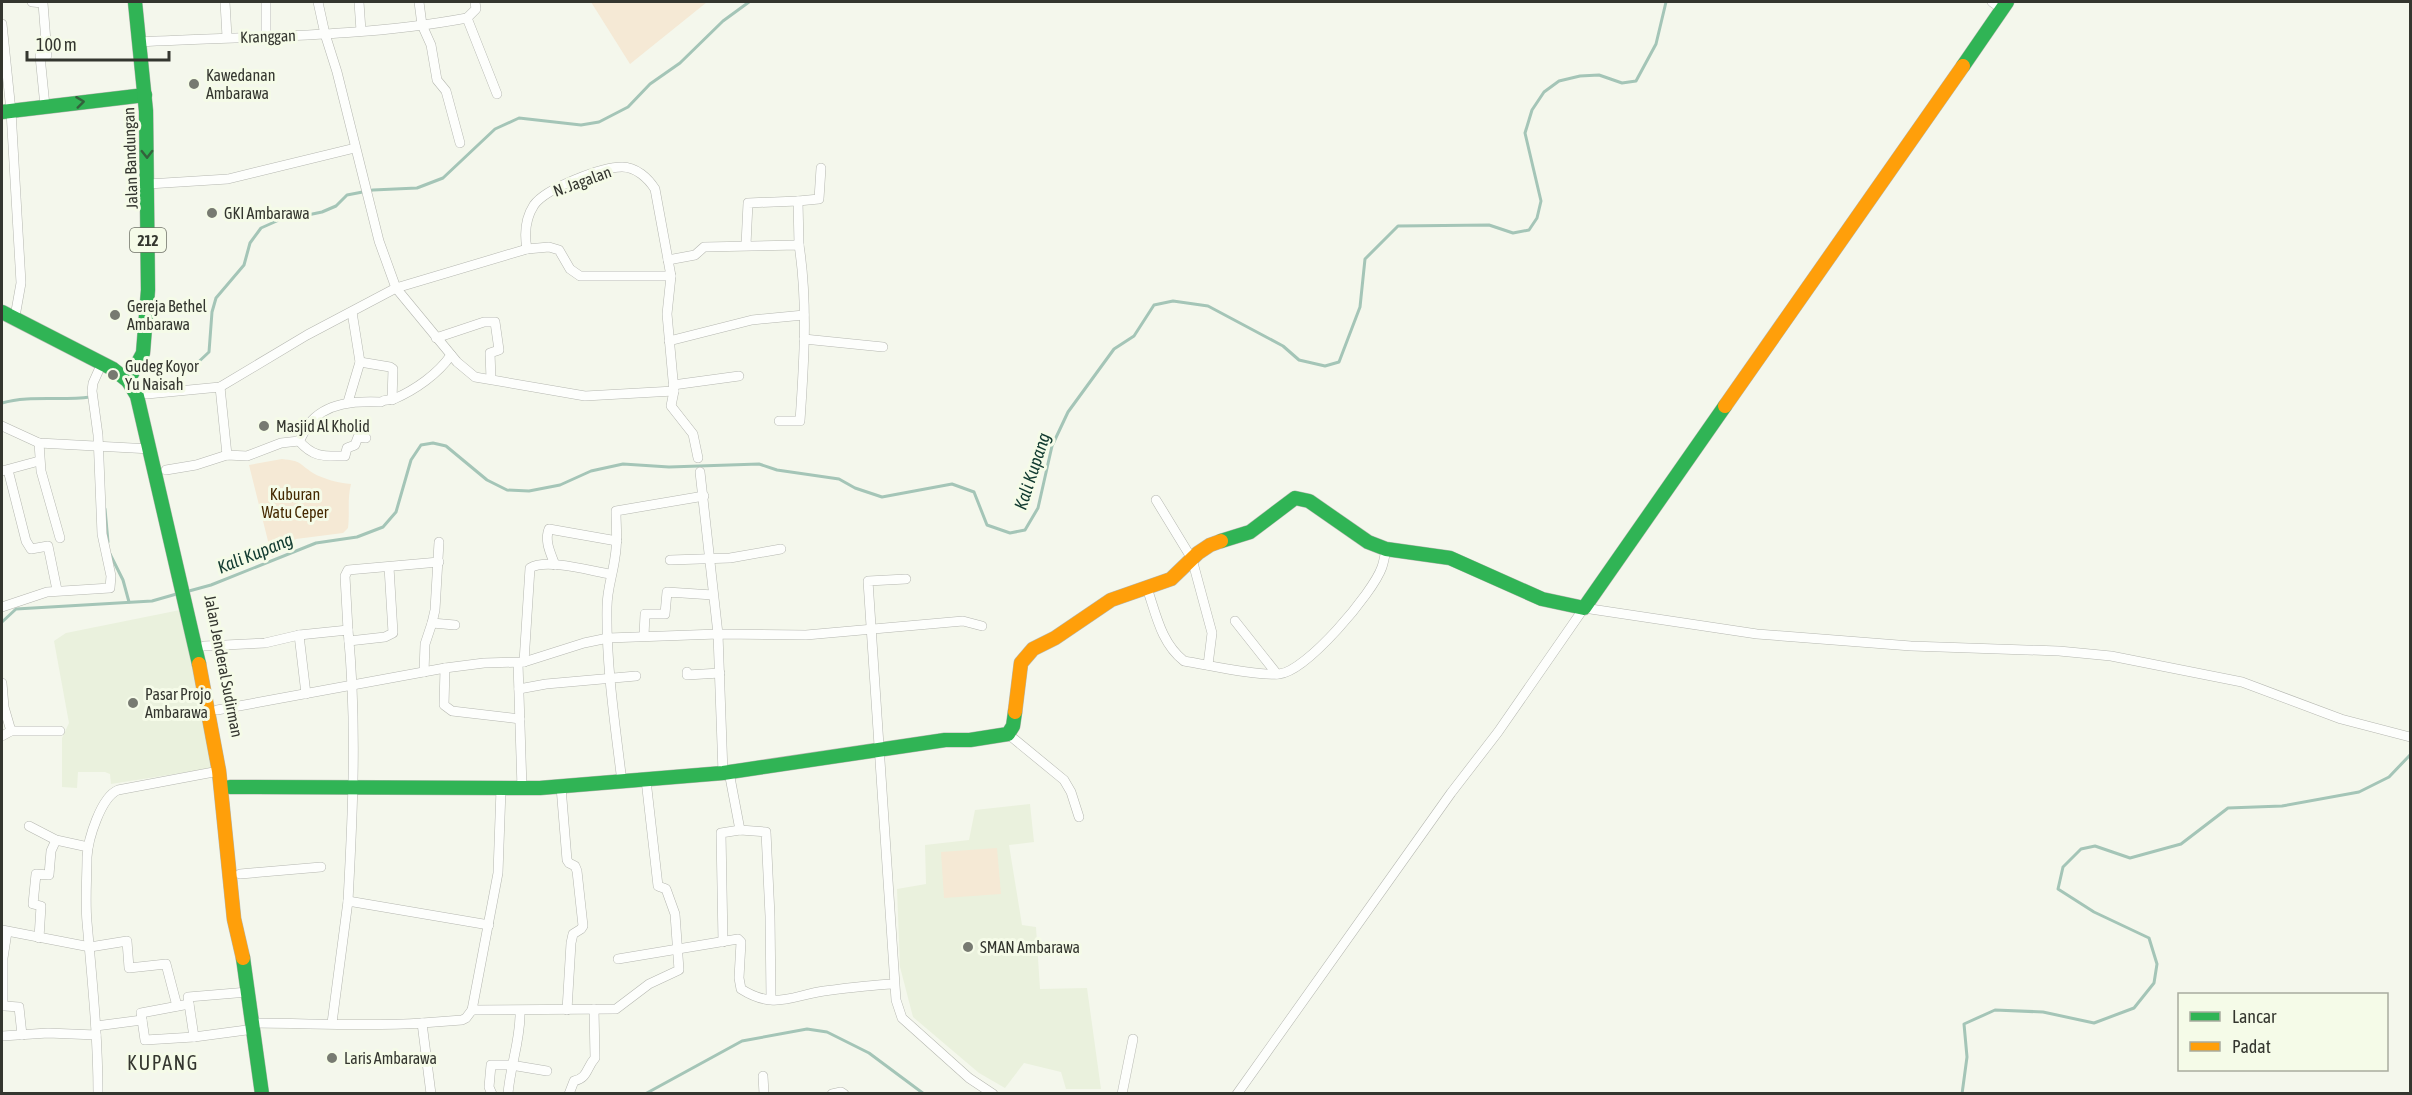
<svg xmlns="http://www.w3.org/2000/svg" width="2412" height="1095" viewBox="0 0 2412 1095" font-family="'Asap Condensed',sans-serif">
  <style>
    .built { fill: #eaf1dd }
    .green { fill: #f5e9d5 }
    .lines { fill: none; stroke-linecap: round; stroke-linejoin: round }
    .stream { stroke: #a4c5b7; stroke-width: 3 }
    .street-casing { stroke: #b5b7b0; stroke-width: 10 }
    .fast-casing { stroke: #b5b7b0; stroke-width: 15 }
    .slow-casing { stroke: #b5b7b0; stroke-width: 15 }
    .street { stroke: #fdfefc; stroke-width: 9 }
    .fast { stroke: #30b455; stroke-width: 14 }
    .slow { stroke: #ff9f0a; stroke-width: 14 }
    .oneway { stroke: #33623c }
    .poi-dot { fill: #777a71; stroke: #f5fbe8; stroke-width: 2 }
    .labels { text-anchor: middle; dominant-baseline: central; stroke-width: 6; stroke-linejoin: round; paint-order: stroke }
    .shield { fill: #f5fbe8; stroke: #6e7166; stroke-width: 1.5 }
    .shield-label { font-size: 15px; font-weight: bold; fill: #34362f }
    .street-label { font-size: 16px; fill: #34362f; stroke: #f5fbe8 }
    .poi-label { font-size: 16px; fill: #34362f; stroke: #f5fbe8; text-anchor: start }
    .park-label { font-size: 16px; fill: #452900; stroke: #f5fbe8 }
    .water-label { font-size: 18px; font-style: italic; fill: #103a2f; stroke: #f5fbe8 }
    .quarter-label { font-size: 20px; letter-spacing: 1.5px; fill: #34362f; stroke: #f5fbe8 }
  </style>
  <rect width="100%" height="100%" fill="#f4f7ec"/>
  <!-- built -->
  <g class="built">
    <polygon points="185,609 213,768 111,784 110,774 105,772 78,772 77,788 62,787 62,738 69,723 54,641 66,633"/>
    <polygon points="1030,804 1034,842 1009,845 1022,925 1036,927 1040,989 1087,988 1101,1089 1066,1089 1061,1072 1024,1063 1005,1088 979,1073 913,1017 900,967 897,889 926,884 925,845 969,840 975,810"/>
  </g>
  <!-- green -->
  <g class="green">
    <polygon points="591,2 707,2 630,64"/>
    <path d="M282 459C302 461 298 463 313 473 323 479 339 483 351 484 347 500 350 512 348 528L343 533 296 539 272 557 249 465Z"/>
    <polygon points="997,848 1001,894 944,898 941,852"/>
  </g>
  <g class="lines">
    <!-- stream -->
    <g class="stream">
      <polyline points="157,366 191,369 209,352 212,312 216,298 244,265 250,243 261,228 288,216 298,217 322,212 336,206 347,195 373,190 417,188 443,178 495,129 519,118 581,125 599,122 628,107 650,84 680,63 723,21 749,2"/>
      <path d="M2 403C29 395 61 401 90 397"/>
      <polyline points="105,509 108,542"/>
      <polyline points="110,554 123,580 129,602"/>
      <polyline points="189,591 211,585 316,543 357,537 383,527 396,512 411,460 421,445 433,443 446,446 487,480 507,490 529,491 560,485 591,471 623,464 669,467 759,464 777,470 839,479 855,488 882,497 952,484 974,492 987,525 1010,533 1025,530 1038,508 1052,446 1068,412 1114,349 1134,336 1154,305 1173,301 1208,306 1283,346 1299,360 1325,366 1339,362 1360,307 1365,259 1398,226 1489,225 1513,233 1529,230 1537,218 1541,201 1525,133 1532,110 1544,92 1559,81 1580,76 1599,75 1622,83 1636,81 1656,44 1666,2"/>
      <polyline points="2,622 16,609 152,601 180,593"/>
      <polyline points="645,1094 742,1041 807,1029 827,1032 869,1053 924,1094"/>
      <polyline points="1962,1094 1967,1057 1964,1024 1995,1010 2043,1012 2094,1023 2134,1008 2154,983 2157,964 2149,938 2094,912 2058,889 2063,867 2081,849 2095,846 2130,858 2181,844 2228,808 2282,806 2359,792 2389,777 2410,755"/>
    </g>
    <!-- street casing -->
    <g class="street-casing">
      <g id="street">
        <polyline points="32,2 43,3 47,55 40,56 45,106"/>
        <polyline points="225,2 227,37"/>
        <polyline points="266,2 266,36"/>
        <polyline points="318,2 325,34 337,72 379,241 396,288 457,362 475,377 585,396 674,391"/>
        <polyline points="359,2 361,31"/>
        <polyline points="419,2 422,25 431,45 437,80 446,91 460,143"/>
        <polyline points="1992,2 2002,9"/>
        <polyline points="467,18 476,9 475,2"/>
        <polyline points="2,24 11,111 21,283 16,311"/>
        <path d="M140 42C248 36 360 38 467 18L497 94"/>
        <polyline points="148,184 228,179 355,148"/>
        <polyline points="798,201 819,199 821,168"/>
        <polyline points="746,245 748,203 798,201 799,245"/>
        <path d="M527 249C524 233 525 219 534 205 546 188 602 167 622 167 636 167 648 178 655 189L671 276 667 314 674 391 671 406 693 434 698 458"/>
        <path d="M668 260 695 255 704 247 799 245C808 303 804 363 800 421H779"/>
        <polyline points="436,338 484,322 495,322 499,350 490,353 491,379"/>
        <polyline points="804,339 883,347"/>
        <polyline points="669,341 752,320 804,315"/>
        <polyline points="360,362 390,367 393,369 392,400"/>
        <polyline points="673,385 739,376"/>
        <polyline points="220,387 227,455"/>
        <polyline points="147,394 220,387 307,335 396,288 527,249 549,247 559,250 570,269 580,276 671,276"/>
        <polyline points="348,402 360,362 352,312"/>
        <polyline points="2,426 39,443 151,449"/>
        <path d="M299 441C314 458 324 456 345 456L347 448 355 445 358 437 366 438"/>
        <polyline points="39,443 41,471 60,538"/>
        <polyline points="8,470 26,541 31,549 48,546 57,590"/>
        <path d="M166 470 196 465 227 455 247 456 281 443 299 441C303 435 305 429 309 424 326 402 356 401 381 402 385 399 388 401 394 399 415 390 438 374 451 355"/>
        <polyline points="2,471 39,461"/>
        <polyline points="700,472 718,634 723,773"/>
        <polyline points="1156,500 1192,559 1212,633 1208,665"/>
        <polyline points="439,542 435,610 432,623 455,625"/>
        <polyline points="670,560 730,558 781,549"/>
        <path d="M555 565C551 554 544 541 549 529L617 541"/>
        <polyline points="906,579 868,581 896,1000 902,1018 969,1078 993,1094"/>
        <path d="M1147 588C1156 614 1161 643 1184 661 1209 665 1255 676 1279 674 1306 672 1373 593 1382 567 1384 561 1385 555 1386 549"/>
        <polyline points="2,607 47,592 110,588 111,576 102,534 98,435 92,391 93,383 102,363"/>
        <polyline points="1235,621 1277,674"/>
        <polyline points="348,630 345,576 348,570 439,562"/>
        <polyline points="299,635 306,694"/>
        <polyline points="644,636 645,614 665,614 667,592 713,595"/>
        <polyline points="349,641 385,637 393,633 389,567"/>
        <path d="M204 646 265 643 299 635 348 630C357 722 353 809 348 901"/>
        <path d="M524 662 530 568C546 558 591 571 610 574"/>
        <polyline points="518,663 522,788"/>
        <polyline points="445,668 444,705 452,711 520,719"/>
        <polyline points="424,672 425,644 432,623"/>
        <polyline points="687,672 687,675 720,673"/>
        <polyline points="2,683 4,707 11,731"/>
        <polyline points="519,689 546,684 636,676"/>
        <polyline points="217,710 445,668 484,663 524,662 584,643 608,638 718,634 806,635 963,621 982,626"/>
        <polyline points="1008,734 1064,780 1071,792 1079,817"/>
        <polyline points="2,736 11,731 60,731"/>
        <polyline points="729,772 740,830"/>
        <path d="M622 782C615 724 606 665 607 607 607 589 613 574 615 557 618 541 616 526 616 511L704 496"/>
        <polyline points="561,787 567,860 569,863 575,866 577,871 583,926 581,929 573,934 571,943 567,1010"/>
        <polyline points="29,826 56,840 88,847"/>
        <polyline points="240,874 321,867"/>
        <polyline points="2,930 90,947 127,941 129,968 166,964 177,1006"/>
        <polyline points="7,932 3,958 3,1004 5,1006 19,1007 22,1035"/>
        <polyline points="39,938 41,906 33,904 36,874 49,875 51,851 56,840"/>
        <polyline points="723,942 721,833 740,830 766,832 770,916 771,999"/>
        <path d="M618 959 738 939 741 942 739 978 741 989C774 1010 791 996 824 991 847 988 871 985 894 984"/>
        <polyline points="189,1004 141,1013 145,1040 194,1037 254,1029"/>
        <polyline points="472,1010 616,1009 649,984 679,970 675,914 666,889 658,886 646,780"/>
        <path d="M253 1023C309 1023 366 1027 422 1023L431 1094"/>
        <polyline points="332,1023 348,901 489,925"/>
        <polyline points="422,1023 462,1020 466,1018 472,1010 498,873 501,789"/>
        <polyline points="96,1026 142,1020"/>
        <polyline points="2,1036 48,1033 96,1035"/>
        <polyline points="194,1037 188,997 248,992"/>
        <polyline points="763,1076 764,1094"/>
        <path d="M98 1094C98 1036 92 979 87 922 85 901 87 878 87 857 88 839 101 797 118 790L219 771"/>
        <polyline points="492,1094 489,1087 491,1065 511,1065 547,1071"/>
        <path d="M508 1094C510 1066 521 1039 520 1011"/>
        <path d="M569 1094 574 1081C588 1078 586 1068 595 1058L594 1009"/>
        <polyline points="832,1094 841,1092 844,1094"/>
        <polyline points="1122,1094 1133,1039"/>
        <polyline points="1237,1094 1451,793 1498,732 1584,608 1757,634 1911,646 2059,651 2111,656 2242,682 2341,719 2410,737"/>
      </g>
    </g>
    <!-- fast casing -->
    <g class="fast-casing">
      <g id="fast">
        <polyline points="1963,66 2007,2"/>
        <polyline points="2,112 145,95"/>
        <polyline points="2,312 113,369 128,381 137,396 199,664"/>
        <polyline points="128,381 143,353 148,290 146,111 135,2"/>
        <polyline points="1221,541 1250,532 1295,498 1309,501 1368,542 1386,549 1450,558 1542,599 1584,608 1725,406"/>
        <polyline points="230,787 540,788 723,773 945,740 970,740 1008,734 1013,726 1015,712"/>
        <polyline points="243,958 262,1094"/>
      </g>
    </g>
    <!-- slow casing -->
    <g class="slow-casing">
      <g id="slow">
        <polyline points="1725,406 1963,66"/>
        <polyline points="199,664 219,771 234,919 243,958"/>
        <polyline points="1015,712 1021,663 1033,649 1055,638 1111,600 1171,579 1198,553 1210,545 1221,541"/>
      </g>
    </g>
    <!-- street -->
    <use href="#street" class="street"/>
    <!-- fast -->
    <use href="#fast" class="fast"/>
    <!-- slow -->
    <use href="#slow" class="slow"/>
  </g>
  <!-- one-way arrows -->
  <defs><path id="oneway-chevron" d="M-2-3.5L2.5 0L-2 3.5" fill="none" stroke-width="1.6" stroke-linecap="round" stroke-linejoin="round" transform="scale(1.5)"/></defs>
  <g class="oneway">
    <use href="#oneway-chevron" transform="translate(80 102) rotate(-7)"/>
    <use href="#oneway-chevron" transform="translate(147 154) rotate(89)"/>
  </g>
  <!-- markers -->
  <g class="poi-dot">
    <circle cx="194" cy="84" r="6"/>
    <circle cx="212" cy="213" r="6"/>
    <circle cx="115" cy="315" r="6"/>
    <circle cx="113" cy="375" r="6"/>
    <circle cx="264" cy="426" r="6"/>
    <circle cx="133" cy="703" r="6"/>
    <circle cx="968" cy="947" r="6"/>
    <circle cx="332" cy="1058" r="6"/>
  </g>
  <g class="labels">
    <!-- shield labels -->
    <rect class="shield" x="130" y="228" width="36" height="24" rx="4.5"/>
    <g class="shield-label">
      <text x="148" y="240">212</text>
    </g>
    <!-- street labels -->
    <g class="street-label">
      <text transform="translate(268 36) rotate(-2)">Kranggan</text>
      <text transform="translate(130 158) rotate(-92)">Jalan Bandungan</text>
      <text transform="translate(582 181) rotate(-20)">N. Jagalan</text>
      <text transform="translate(224 666) rotate(79)">Jalan Jenderal Sudirman</text>
    </g>
    <!-- poi labels -->
    <g class="poi-label">
      <text x="206" y="75">Kawedanan<tspan x="206" dy="18">Ambarawa</tspan></text>
      <text x="224" y="213">GKI Ambarawa</text>
      <text x="127" y="306">Gereja Bethel<tspan x="127" dy="18">Ambarawa</tspan></text>
      <text x="125" y="366">Gudeg Koyor<tspan x="125" dy="18">Yu Naisah</tspan></text>
      <text x="276" y="426">Masjid Al Kholid</text>
      <text x="145" y="694">Pasar Projo<tspan x="145" dy="18">Ambarawa</tspan></text>
      <text x="980" y="947">SMAN Ambarawa</text>
      <text x="344" y="1058">Laris Ambarawa</text>
    </g>
    <!-- park labels -->
    <g class="park-label">
      <text x="295" y="494">Kuburan<tspan x="295" dy="18">Watu Ceper</tspan></text>
    </g>
    <!-- water labels -->
    <g class="water-label">
      <text transform="translate(1032 471) rotate(-72)">Kali Kupang</text>
      <text transform="translate(255 553) rotate(-22)">Kali Kupang</text>
    </g>
    <!-- quarter labels -->
    <g class="quarter-label">
      <text x="163" y="1062">KUPANG</text>
    </g>
  </g>
  <!-- border -->
  <rect width="2412" height="1095" fill="none" stroke="#34362f" stroke-width="6"/>
  <!-- legend -->
  <rect x="2178" y="993" width="210" height="78" fill="#f5fbe8" stroke="#a8ac9e" stroke-width="1.5"/>
  <rect x="2190" y="1012" width="30" height="9" fill="#30b455" stroke="#a8ac9e" stroke-width="1.5"/>
  <text x="2232" y="1023" font-size="18" fill="#34362f">Lancar</text>
  <rect x="2190" y="1042" width="30" height="9" fill="#ff9f0a" stroke="#a8ac9e" stroke-width="1.5"/>
  <text x="2232" y="1053" font-size="18" fill="#34362f">Padat</text>
  <!-- scale -->
  <path d="M27 51v9h142v-9" fill="none" stroke="#34362f" stroke-width="3"/>
  <text x="36" y="51" font-size="18" fill="#34362f" stroke="#f5fbe8" stroke-width="4.5" paint-order="stroke">100 m</text>
</svg>
